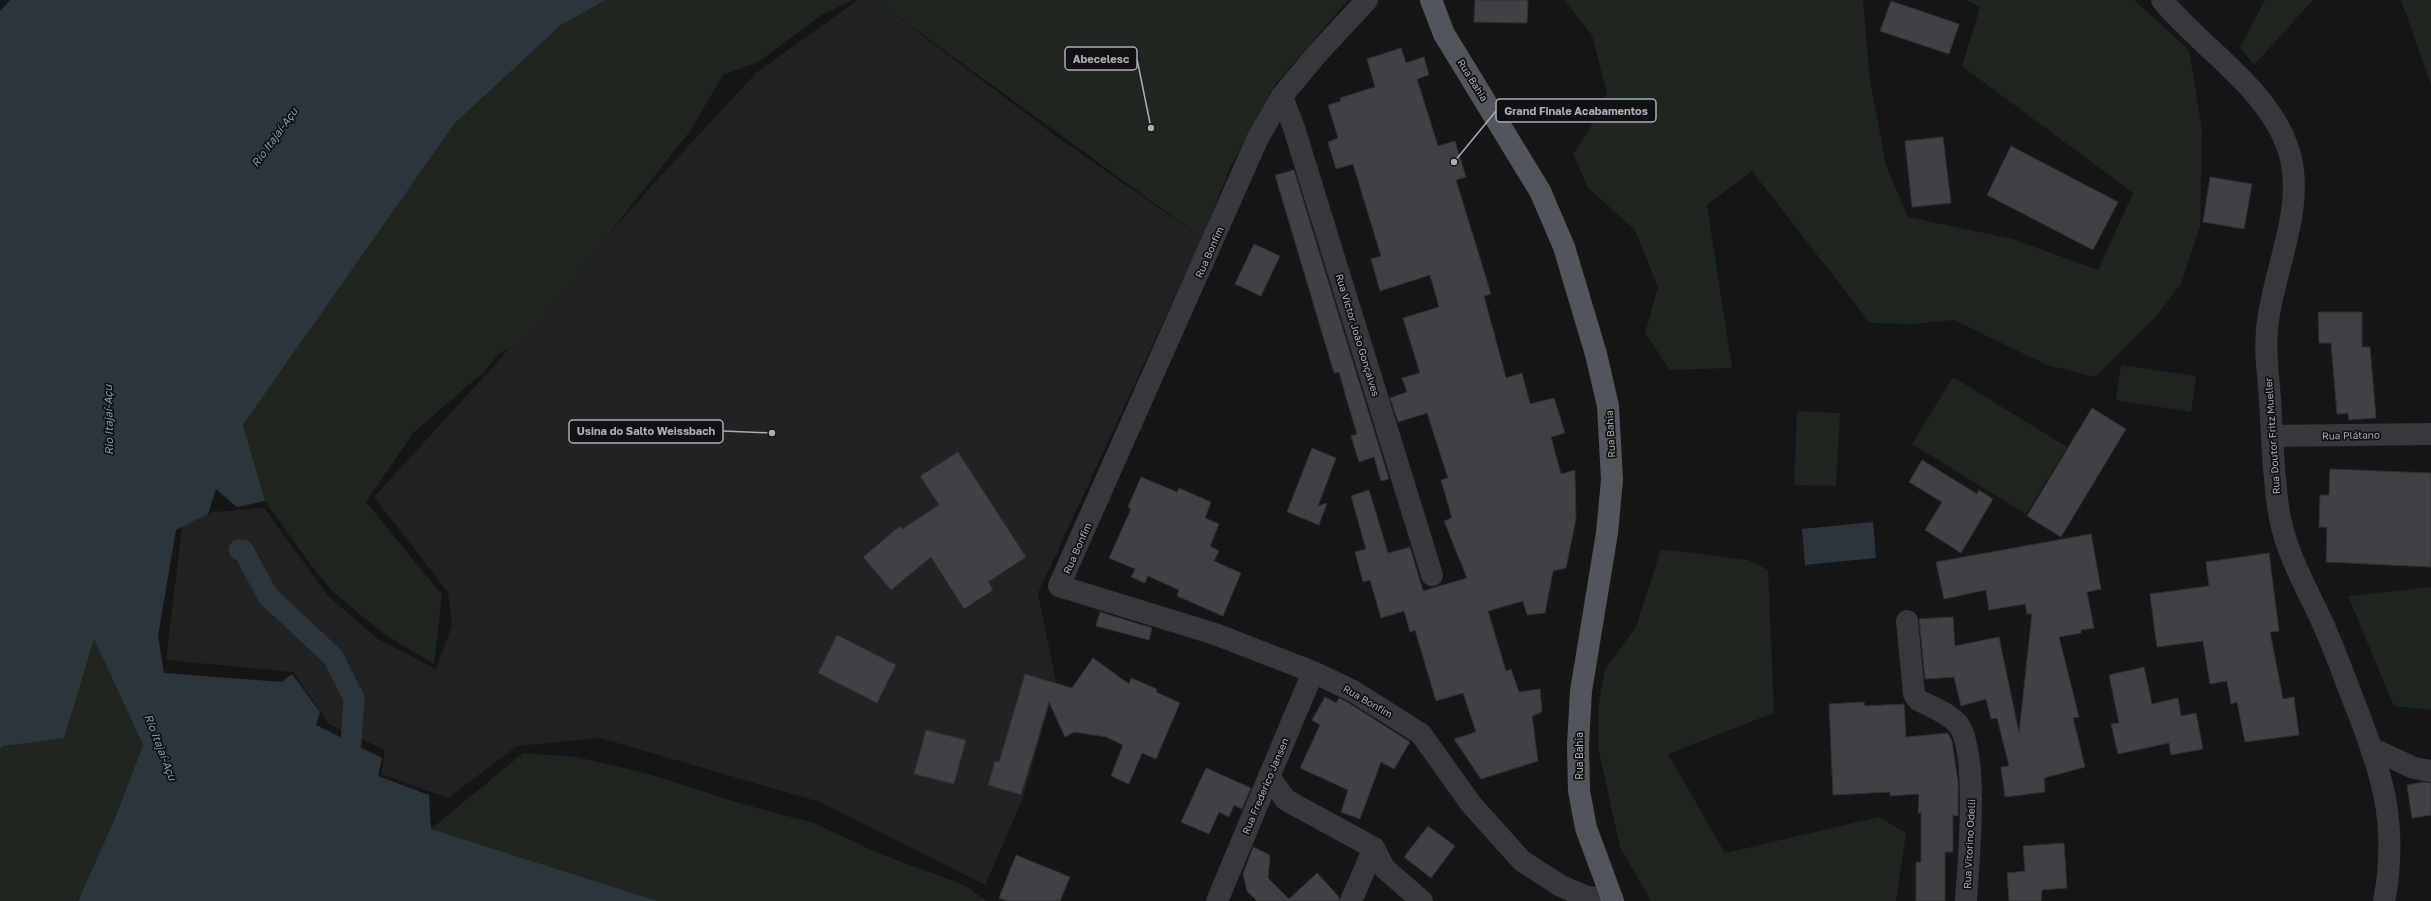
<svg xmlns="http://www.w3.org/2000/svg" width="2431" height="901" viewBox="0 0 2431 901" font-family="'Golos Text',sans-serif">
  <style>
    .built { fill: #222225 }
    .green { fill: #1e261f }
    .water { fill: #2c353c }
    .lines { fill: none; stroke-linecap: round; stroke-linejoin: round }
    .canal { stroke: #2c353c; stroke-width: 21 }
    .building { fill: #404145; stroke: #303034 }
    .minor { stroke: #37383d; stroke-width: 22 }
    .major { stroke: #53555c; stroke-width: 22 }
    .labels { text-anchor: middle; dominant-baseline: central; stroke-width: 3.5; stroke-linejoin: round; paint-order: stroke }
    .street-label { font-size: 10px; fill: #a8adb8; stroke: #111113 }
    .water-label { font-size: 11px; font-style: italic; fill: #7f9bb3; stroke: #111113 }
    .leader { fill: none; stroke: #a8adb8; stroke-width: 1.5 }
    .callout-dot { fill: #a8adb8; stroke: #111113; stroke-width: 1.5 }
    .callout { fill: #111113; stroke: #a8adb8; stroke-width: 1.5 }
    .callout-label { font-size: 11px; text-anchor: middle; font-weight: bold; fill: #a8adb8 }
  </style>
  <rect width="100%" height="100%" fill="#161618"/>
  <!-- built -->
  <polygon class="built" points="858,0 875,0 1060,139 1202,238 1038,593 1056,681 1023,798 985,885 820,802 600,738 517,746 448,798 381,774 385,750 329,724 293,672 166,660 182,527 213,512 264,508 329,597 378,639 436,669 452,625 448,592 374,497 491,369 654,183 757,72"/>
  <!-- green -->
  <g class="green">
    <polygon points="606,0 853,0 823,14 758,62 723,75 690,131 524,342 499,353 484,372 414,432 366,502 442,595 434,664 384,634 332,591 310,564 265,501 243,425 455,123 561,25"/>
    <polygon points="875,0 1348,0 1274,86 1229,170 1202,238"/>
    <polygon points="1564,0 1863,0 1870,80 1886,165 1908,217 2013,239 2098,270 2133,193 1962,66 1980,7 1966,0 2134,0 2189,50 2202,130 2200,227 2181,284 2157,315 2095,377 2047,365 1954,320 1912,324 1870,323 1752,171 1707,205 1732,368 1670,370 1645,333 1658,287 1635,230 1588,188 1573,154 1595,120 1607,93 1592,35"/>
    <polygon points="2265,0 2313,0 2254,65 2240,47"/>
    <polygon points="2401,0 2431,0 2431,85"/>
    <polygon points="2121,365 2196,376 2191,412 2116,400"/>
    <polygon points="1953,377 2067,447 2026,514 1912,444"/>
    <polygon points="1797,411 1840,413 1836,486 1794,485"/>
    <polygon points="1661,549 1748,560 1768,570 1774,713 1668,754 1725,853 1879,817 1906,833 1896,901 1651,901 1620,847 1599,752 1599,703 1605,669 1636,627"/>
    <polygon points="2431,587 2431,710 2394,706 2348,596"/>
    <polygon points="94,639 143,745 115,818 78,901 0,901 0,749 85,667"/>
    <polygon points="523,753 577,757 649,774 739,803 814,823 878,853 964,885 987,901 658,901 431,829"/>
  </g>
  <!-- water -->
  <g class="water">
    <polygon points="10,0 606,0 561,25 455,123 243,425 265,501 237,507 216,489 208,514 176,530 158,636 164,673 282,682 292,674 320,712 316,725 382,758 378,776 429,795 431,829 658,901 78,901 115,818 143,745 94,639 64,738 3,746 0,749 0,11"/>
    <polygon points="1873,522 1876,558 1805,565 1802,529"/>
  </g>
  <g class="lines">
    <!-- canal -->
    <polyline class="canal" points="239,550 243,550 268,596 333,657 354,698 351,742"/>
  </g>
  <!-- building -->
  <g class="building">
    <polygon points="1475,0 1528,0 1527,23 1474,22"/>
    <polygon points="1891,1 1959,24 1949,54 1880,31"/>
    <polygon points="1401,48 1406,63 1424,57 1429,75 1417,79 1438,146 1455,141 1466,177 1456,180 1491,294 1484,296 1506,378 1522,373 1530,404 1554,398 1565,433 1551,437 1561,474 1575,470 1576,519 1566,568 1553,571 1545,613 1527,615 1523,601 1488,611 1506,671 1511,669 1519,692 1540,689 1542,712 1532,716 1538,761 1481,779 1454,739 1476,732 1463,693 1436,701 1415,630 1410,632 1404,611 1381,618 1370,580 1363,582 1355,552 1366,549 1351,496 1369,490 1388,553 1410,547 1423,591 1467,578 1444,521 1452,518 1441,480 1448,478 1427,413 1398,422 1390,398 1407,392 1402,378 1420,373 1403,318 1439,307 1430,275 1380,291 1371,259 1381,256 1353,164 1336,169 1328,142 1338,138 1328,105 1341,101 1340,98 1375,87 1367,59"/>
    <polygon points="1943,137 1951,203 1912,207 1905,141"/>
    <polygon points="2011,146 2118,202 2093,250 1987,195"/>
    <polygon points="1294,170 1389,479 1381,481 1374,457 1359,462 1351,436 1357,434 1348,404 1339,372 1334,373 1275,175"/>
    <polygon points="2210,177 2252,184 2244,229 2203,222"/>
    <polygon points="1254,244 1280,256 1261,296 1235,284"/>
    <polygon points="2318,312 2362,312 2362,347 2370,347 2376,418 2349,420 2348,413 2337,414 2331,343 2319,343"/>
    <polygon points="2092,408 2126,429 2061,537 2027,516"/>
    <polygon points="1312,448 1336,458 1318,506 1327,503 1319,525 1287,512"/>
    <polygon points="958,452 1026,557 988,582 993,590 964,609 931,557 891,590 863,557 900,526 902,529 939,505 920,476"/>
    <polygon points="1922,460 1977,494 1979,490 1993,499 1961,553 1925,530 1942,502 1909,482"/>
    <polygon points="2330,469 2431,473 2431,567 2326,562 2327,527 2319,527 2320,495 2329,495"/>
    <polygon points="1141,477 1177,492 1179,488 1211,502 1205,518 1219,524 1210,546 1219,551 1214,561 1241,573 1223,616 1177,596 1179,590 1148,576 1145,583 1131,577 1135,569 1109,558 1131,509 1128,507"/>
    <polygon points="2091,534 2101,589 2087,592 2094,628 2081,630 2081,633 2059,637 2079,717 2073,718 2085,767 2044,778 2045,792 2005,797 2001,767 2009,766 1997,718 1991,719 1986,699 1961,706 1954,677 1925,679 1919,619 1953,617 1955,646 1999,637 2019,733 2032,614 2027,614 2025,604 1989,610 1986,590 1944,599 1936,562"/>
    <polygon points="2269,553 2279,631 2270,632 2283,699 2294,697 2299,735 2245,742 2237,702 2231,704 2227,681 2210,684 2203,641 2157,647 2150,594 2209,586 2206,562"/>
    <polygon points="1100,612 1152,628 1149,640 1096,626"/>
    <polygon points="837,635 896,665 877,703 818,673"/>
    <polygon points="1093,658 1129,684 1131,678 1157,689 1156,692 1180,703 1156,759 1142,753 1129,784 1111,776 1123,745 1106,737 1074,732 1065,737 1049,702 1021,795 988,785 995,761 999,762 1025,674 1072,688"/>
    <polygon points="2144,667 2152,704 2178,698 2181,716 2196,713 2203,749 2171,755 2169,743 2118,754 2111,724 2119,723 2109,675"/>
    <polygon points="1325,697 1336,703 1339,698 1347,702 1410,742 1394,769 1381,762 1360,819 1341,812 1348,790 1300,768 1320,725 1312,720"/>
    <polygon points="1864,702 1865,706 1904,704 1906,737 1948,733 1952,741 1958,782 1958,816 1953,815 1953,852 1945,852 1945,901 1916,901 1916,862 1921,862 1921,813 1918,813 1919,794 1890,796 1890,792 1833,795 1829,704"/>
    <polygon points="926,730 966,740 954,784 914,774"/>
    <polygon points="1206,768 1251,788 1242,809 1234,805 1229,817 1219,812 1209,834 1181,822"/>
    <polygon points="2423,782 2431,783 2431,815 2412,818 2407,785"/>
    <polygon points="1428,826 1455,846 1431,878 1404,857"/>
    <polygon points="2064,843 2067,888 2042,890 2041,901 2009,901 2007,873 2025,871 2023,846"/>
    <polygon points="1253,847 1270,855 1268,878 1289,899 1317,873 1339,897 1339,901 1257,901 1247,891 1243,874"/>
    <polygon points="1016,855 1070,877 1060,901 1007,901 999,898"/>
  </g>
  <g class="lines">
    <!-- minor -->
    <g class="minor">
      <polyline points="1367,0 1316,55 1282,96 1257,140 1059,586 1215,634 1313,672 1353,691 1421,734 1471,804 1522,861 1561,886 1587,897 1612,899"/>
      <path d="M2162 0C2201 48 2267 87 2288 148 2307 203 2275 266 2268 321 2264 346 2268 373 2270 399 2272 435 2273 471 2278 506 2284 553 2309 591 2327 633 2337 656 2345 679 2354 702 2382 772 2399 825 2384 901"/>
      <polyline points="1282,96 1294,128 1432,575"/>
      <polyline points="2272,436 2431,434"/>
      <path d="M1907 621 1914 694 1918 700C1930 706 1948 713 1957 723 1980 750 1968 864 1966 901"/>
      <polyline points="2373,749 2414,768 2431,771"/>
      <polyline points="1269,777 1286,800 1374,848 1384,868 1422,901"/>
      <polyline points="1217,901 1313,672"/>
      <polyline points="1351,901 1374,848"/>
    </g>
    <!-- major -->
    <polyline class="major" points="1431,0 1444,34 1540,191 1564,247 1596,354 1608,406 1612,480 1607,533 1581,691 1578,745 1579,791 1586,828 1613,901"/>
  </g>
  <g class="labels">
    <!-- street labels -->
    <g class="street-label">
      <text transform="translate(1473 80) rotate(58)">Rua Bahia</text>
      <text transform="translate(1209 252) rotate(-66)">Rua Bonfim</text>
      <text transform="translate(1358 335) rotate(73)">Rua Victor João Gonçalves</text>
      <text transform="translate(1610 434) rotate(-93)">Rua Bahia</text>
      <text transform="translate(2351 435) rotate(-1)">Rua Plátano</text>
      <text transform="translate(2272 436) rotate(-94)">Rua Doutor Fritz Mueller</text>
      <text transform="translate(1077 548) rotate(-66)">Rua Bonfim</text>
      <text transform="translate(1368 701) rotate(30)">Rua Bonfim</text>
      <text transform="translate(1579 756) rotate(-90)">Rua Bahia</text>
      <text transform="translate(1265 786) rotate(-67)">Rua Frederico Jansen</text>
      <text transform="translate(1969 844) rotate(-87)">Rua Vitorino Odelli</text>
    </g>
    <!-- water labels -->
    <g class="water-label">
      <text transform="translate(274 137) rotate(-54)">Rio Itajaí-Açu</text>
      <text transform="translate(108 420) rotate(-91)">Rio Itajaí-Açu</text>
      <text transform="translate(161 747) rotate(69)">Rio Itajaí-Açu</text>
    </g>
  </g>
  <!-- callouts -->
  <path class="leader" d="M1151 128L1137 59M1454 162L1496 111M772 433L723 431"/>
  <g class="callout-dot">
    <circle cx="1151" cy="128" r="4"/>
    <circle cx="1454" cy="162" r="4"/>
    <circle cx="772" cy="433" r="4"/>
  </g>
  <g class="callout">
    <rect x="1065" y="47" width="72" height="23" rx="4"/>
    <rect x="1496" y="99" width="160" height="23" rx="4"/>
    <rect x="569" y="420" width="154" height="23" rx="4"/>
  </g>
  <g class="callout-label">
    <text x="1101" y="63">Abecelesc</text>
    <text x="1576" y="115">Grand Finale Acabamentos</text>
    <text x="646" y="435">Usina do Salto Weissbach</text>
  </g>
</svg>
